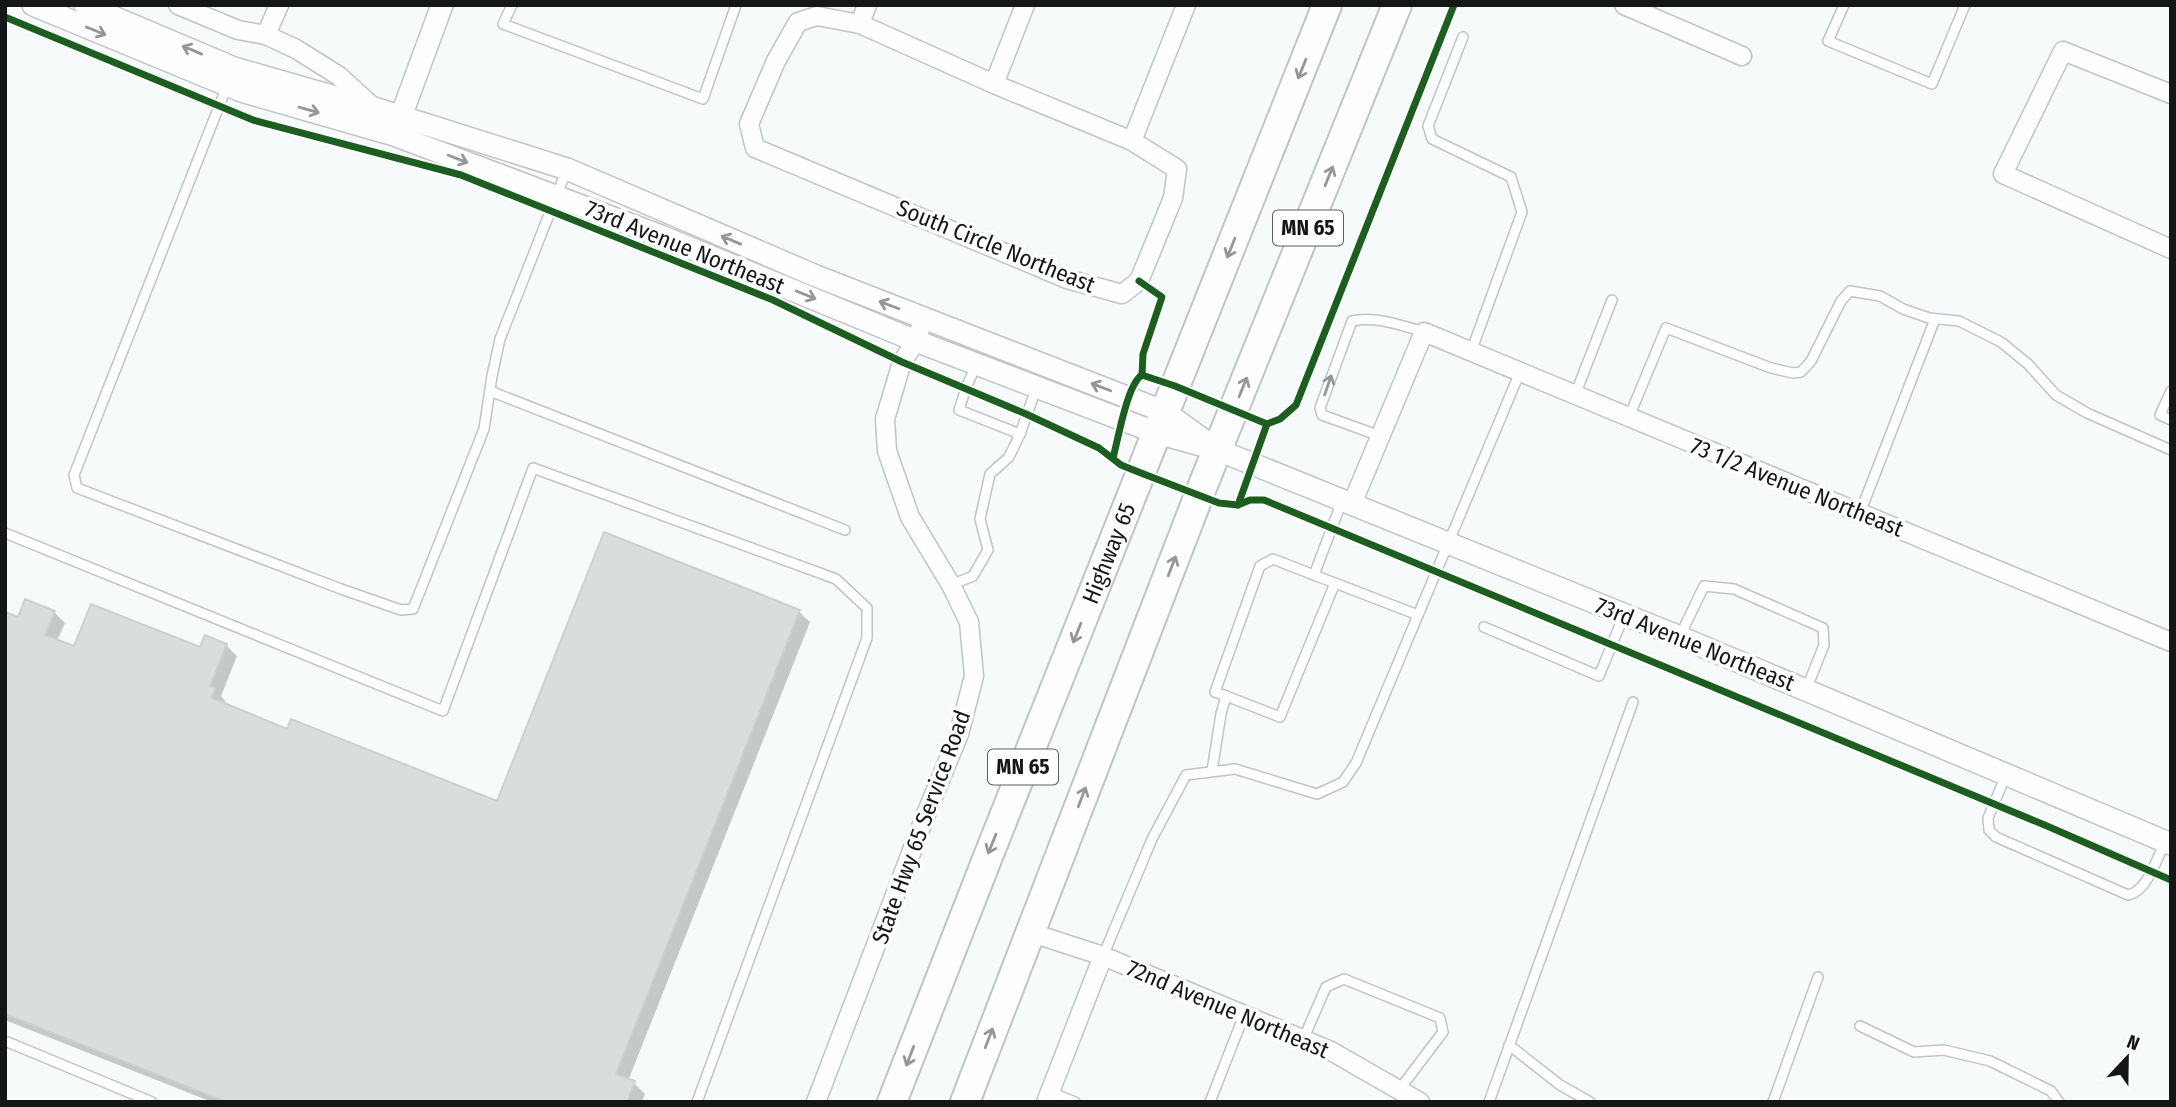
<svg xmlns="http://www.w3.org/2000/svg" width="2176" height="1107" viewBox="0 0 2176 1107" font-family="'Fira Sans Condensed',sans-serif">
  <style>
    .shadow { fill: #0003 }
    .building { fill: #daddde; stroke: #cdd0d1; stroke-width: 2 }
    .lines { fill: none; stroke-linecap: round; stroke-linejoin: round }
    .service-casing { stroke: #c1c4c5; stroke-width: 12 }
    .minor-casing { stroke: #c1c4c5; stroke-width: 21 }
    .tertiary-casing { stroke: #c1c4c5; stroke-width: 24 }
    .trunk-casing { stroke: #c1c4c5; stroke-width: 32 }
    .service { stroke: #fefefe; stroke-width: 9 }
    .minor { stroke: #fefefe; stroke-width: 18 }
    .tertiary { stroke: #fefefe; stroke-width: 21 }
    .trunk { stroke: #fefefe; stroke-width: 28 }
    .cycleway-casing { stroke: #fff; stroke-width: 11 }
    .cycleway { stroke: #1b5e20; stroke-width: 7 }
    .oneway { stroke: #959696 }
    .labels { text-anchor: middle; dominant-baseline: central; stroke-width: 7; stroke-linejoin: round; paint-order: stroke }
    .shield { fill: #fff; stroke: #5a5c5d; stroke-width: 2 }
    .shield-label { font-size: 21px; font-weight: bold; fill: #141617 }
    .street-label { font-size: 23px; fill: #141617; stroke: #fff }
  </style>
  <rect width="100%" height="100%" fill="#f6fafb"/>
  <!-- shadow -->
  <polygon class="shadow" points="54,612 65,623 57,641 75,648 201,650 226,645 237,656 221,696 225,701 224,705 288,731 498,803 799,612 810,622 628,1081 634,1083 645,1094 642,1102 212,1102 5,1020 5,614 19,619"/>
  <!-- building -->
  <polygon class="building" points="604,532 800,610 616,1074 635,1081 627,1102 226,1102 5,1014 5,612 18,617 25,599 55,611 45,635 74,646 91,604 200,647 205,635 227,644 210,686 215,688 212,698 287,729 291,719 497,801"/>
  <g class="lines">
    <!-- service casing -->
    <g class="service-casing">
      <g id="service">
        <polyline points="512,5 503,24 703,99 736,5"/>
        <polyline points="1844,5 1828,41 1932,84 1965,5"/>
        <polyline points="1463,37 1428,126 1432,139 1511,177 1522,212 1471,352"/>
        <polyline points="227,86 74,475 77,488 341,589 401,610 413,609 484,429 492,376 500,339 567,169"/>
        <polyline points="976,365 966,388 959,410 1020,434 1036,389"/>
        <polyline points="490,391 845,530"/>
        <polyline points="2171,391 2160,415 2171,420"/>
        <polyline points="1575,395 1612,300"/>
        <polyline points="1629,417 1666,328 1771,368 1793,373 1801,372 1811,361 1841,301 1850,291 1880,296 1903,309 1929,318 1959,321 2001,342 2028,364 2056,395 2087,413 2171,450"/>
        <path d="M1380 436 1322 415 1320 408 1352 321C1377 316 1400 325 1424 332"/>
        <polyline points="1342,501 1314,575 1418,615"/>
        <polyline points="1860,513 1935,319"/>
        <polyline points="5,533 443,711 533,468 836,579 867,608 867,638 697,1102"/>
        <polyline points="951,585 973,576 988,550 980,519 990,474 1009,457 1020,434"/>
        <polyline points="1484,627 1599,676 1624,615"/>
        <polyline points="1680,636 1704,586 1734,589 1823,628 1824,645 1806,690"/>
        <polyline points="1226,696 1280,717 1335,583"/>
        <polyline points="1212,771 1221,714 1226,696 1215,692 1260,566 1273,559 1314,575"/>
        <path d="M2006 775 1988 818 1989 830 1996 837 2128 895C2147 892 2157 858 2165 842"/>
        <polyline points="1103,956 1152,839 1186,775 1235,769 1317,794 1343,782 1356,763 1520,372"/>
        <polyline points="1860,1026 1914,1052 1944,1050 1990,1061 2051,1091 2059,1102"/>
        <polyline points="1303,1040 1326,987 1344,979 1440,1018 1443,1032 1399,1090"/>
        <polyline points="5,1041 152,1102"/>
        <polyline points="1509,1045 1560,1085 1590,1102"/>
        <polyline points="1050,1092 1075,1102"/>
        <polyline points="1210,1102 1244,1015"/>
        <polyline points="1489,1102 1633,702"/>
        <polyline points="1773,1102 1818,977"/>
      </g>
    </g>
    <!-- minor casing -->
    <g class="minor-casing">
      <g id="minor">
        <polyline points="178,5 238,30 266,35 296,49 339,76 374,108"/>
        <polyline points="1624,5 1742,56"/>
        <polygon points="817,16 860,24 994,84 1132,141 1177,169 1173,198 1139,281 1122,294 1067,279 755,148 749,124 776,61 798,22"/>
        <polyline points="860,24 867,5"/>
        <polyline points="266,35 279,5"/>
        <polyline points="994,84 1025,5"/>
        <polyline points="2171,94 2063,51 2003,174 2171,249"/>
        <polyline points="1132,141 1186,5"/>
        <polyline points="1352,504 1424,332 2171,642"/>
        <polyline points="1029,932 1103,956 1331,1051 1420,1102"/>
        <polyline points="816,1102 926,814 959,734 974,676 969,622 951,585 910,517 887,451 885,419 902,362 916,341 924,318"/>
        <polyline points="1046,1102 1103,956"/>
      </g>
    </g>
    <!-- tertiary casing -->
    <g class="tertiary-casing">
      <g id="tertiary">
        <polyline points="33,5 241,91 394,135 661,236 916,341 1157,433 1218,450 1680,637 2171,844"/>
        <polyline points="85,5 234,68 374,108 567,169 816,276 1165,412 1205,441"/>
        <polyline points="396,130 442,5"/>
      </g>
    </g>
    <!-- trunk casing -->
    <g class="trunk-casing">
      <g id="trunk">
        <path id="s1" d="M892 1102 989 854 1327 5"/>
        <polyline points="965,1102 1199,495 1397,5"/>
      </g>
    </g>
    <!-- service -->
    <use href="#service" class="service"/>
    <!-- minor -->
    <use href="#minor" class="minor"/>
    <!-- tertiary -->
    <use href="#tertiary" class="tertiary"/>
    <!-- trunk -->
    <use href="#trunk" class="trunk"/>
    <!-- cycleway casing -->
    <g class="cycleway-casing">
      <g id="cycleway">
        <polyline points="5,17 253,120 461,175 773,300 902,362 1026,414 1099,448 1121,465 1141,473 1219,503 1238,505 1250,500 1264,500 2047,826 2171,880"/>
        <polyline points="1139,281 1162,297 1143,354 1142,375"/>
        <polyline points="1267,424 1280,419 1296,405 1454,5"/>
        <path d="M1113 458C1118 440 1127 384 1142 375L1175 386 1267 424 1238 505"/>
      </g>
    </g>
    <!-- cycleway -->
    <use href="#cycleway" class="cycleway"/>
  </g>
  <!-- one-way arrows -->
  <defs><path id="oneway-shaft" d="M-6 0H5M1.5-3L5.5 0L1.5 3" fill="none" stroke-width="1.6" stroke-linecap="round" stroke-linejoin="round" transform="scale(1.75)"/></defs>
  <g class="oneway">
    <use href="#oneway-shaft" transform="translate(96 31) rotate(22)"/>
    <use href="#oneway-shaft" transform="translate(192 50) rotate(-157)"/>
    <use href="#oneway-shaft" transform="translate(1302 69) rotate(112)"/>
    <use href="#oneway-shaft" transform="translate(309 110) rotate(16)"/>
    <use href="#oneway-shaft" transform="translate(458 159) rotate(21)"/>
    <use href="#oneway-shaft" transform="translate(1329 176) rotate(-68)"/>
    <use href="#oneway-shaft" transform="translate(731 240) rotate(-157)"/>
    <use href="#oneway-shaft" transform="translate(1231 248) rotate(112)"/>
    <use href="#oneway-shaft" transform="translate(806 295) rotate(22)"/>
    <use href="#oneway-shaft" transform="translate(889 305) rotate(-159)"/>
    <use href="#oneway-shaft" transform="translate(1328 385) rotate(-71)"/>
    <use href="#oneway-shaft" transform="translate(1101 387) rotate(-159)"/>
    <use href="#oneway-shaft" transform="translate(1243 387) rotate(-68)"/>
    <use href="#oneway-shaft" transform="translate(1172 566) rotate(-69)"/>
    <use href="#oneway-shaft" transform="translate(1077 633) rotate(112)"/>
    <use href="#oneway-shaft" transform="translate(1082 797) rotate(-69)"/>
    <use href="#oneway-shaft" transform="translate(992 844) rotate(112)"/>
    <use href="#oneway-shaft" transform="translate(989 1038) rotate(-69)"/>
    <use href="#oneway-shaft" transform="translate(910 1056) rotate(111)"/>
  </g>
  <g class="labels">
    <!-- shield labels -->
    <g class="shield">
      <rect x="1273" y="210.5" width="70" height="35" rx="5"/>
      <rect x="988" y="749.5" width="70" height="35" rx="5"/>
    </g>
    <g class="shield-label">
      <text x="1308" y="228">MN 65</text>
      <text x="1023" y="767">MN 65</text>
    </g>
    <!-- street labels -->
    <g class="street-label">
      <text transform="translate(996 246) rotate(22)">South Circle Northeast</text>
      <text transform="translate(685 247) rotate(22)">73rd Avenue Northeast</text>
      <text transform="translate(1797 487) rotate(22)">73 1/2 Avenue Northeast</text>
      <text stroke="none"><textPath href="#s1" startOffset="590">Highway 65</textPath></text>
      <text transform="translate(1695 644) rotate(22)">73rd Avenue Northeast</text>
      <text transform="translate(921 827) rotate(-70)">State Hwy 65 Service Road</text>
      <text transform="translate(1228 1009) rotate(23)">72nd Avenue Northeast</text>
    </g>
  </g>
  <!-- border -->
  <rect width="2176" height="1107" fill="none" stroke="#141617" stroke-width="14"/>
  <!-- north arrow -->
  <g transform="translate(2127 1058) rotate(22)" stroke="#ffffff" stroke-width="5" paint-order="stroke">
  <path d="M0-5L12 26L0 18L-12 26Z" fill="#141617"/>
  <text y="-10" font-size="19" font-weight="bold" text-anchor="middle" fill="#141617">N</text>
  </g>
</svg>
